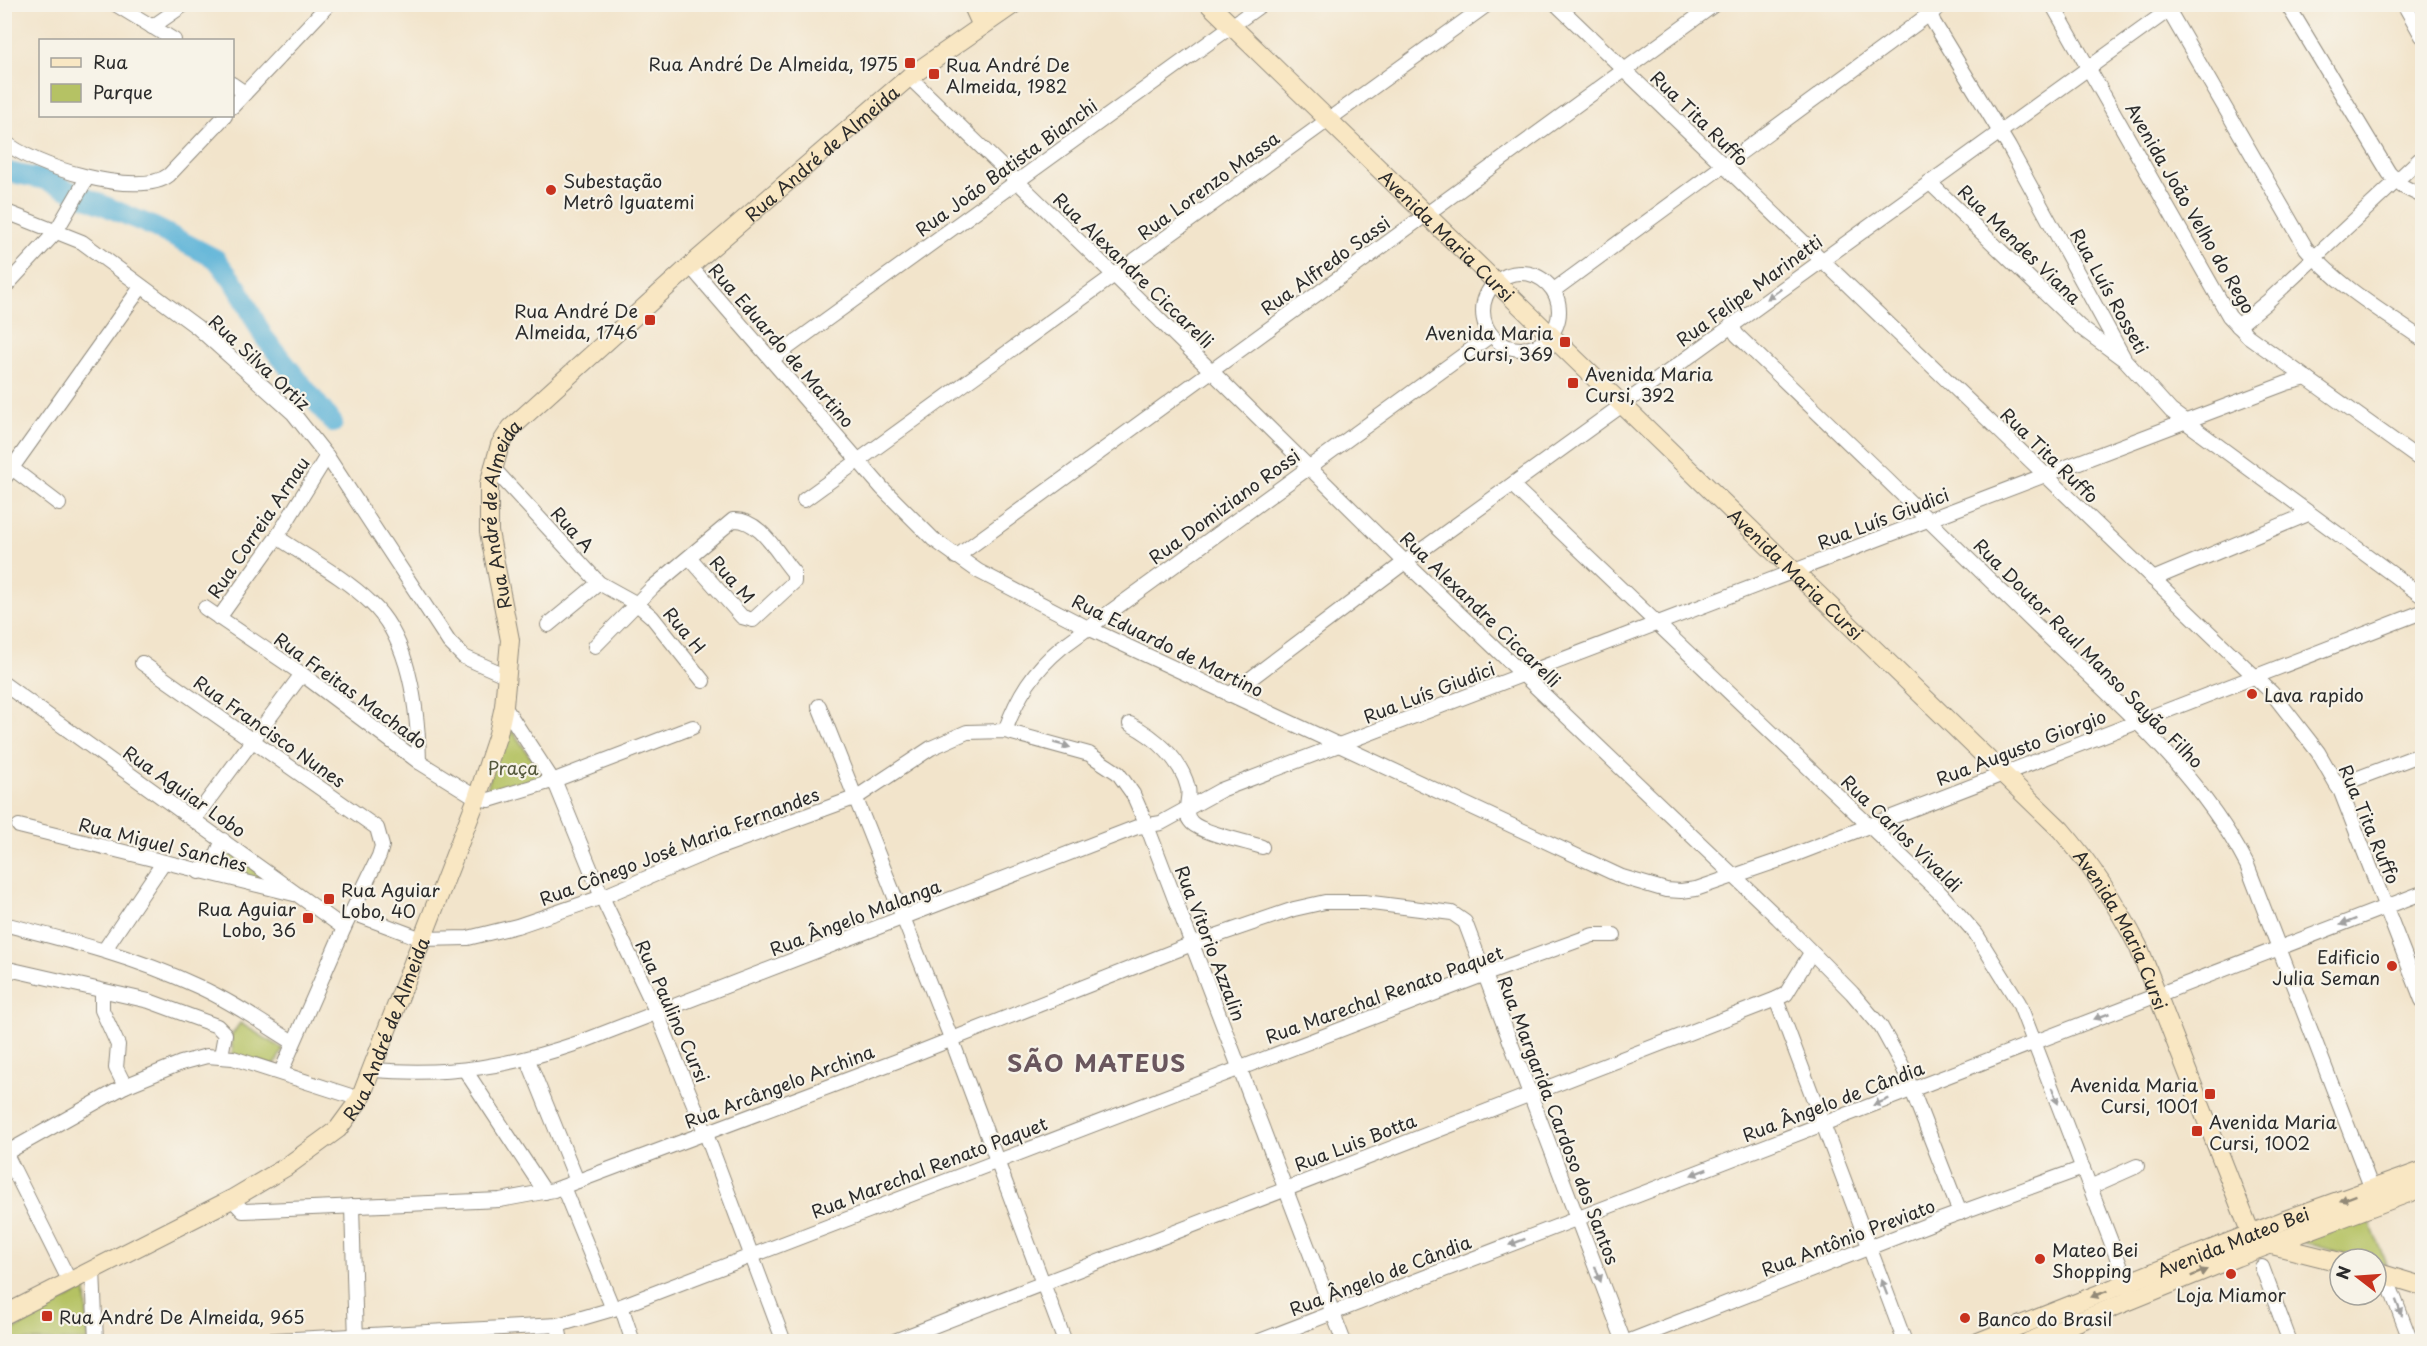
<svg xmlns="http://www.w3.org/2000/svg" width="2427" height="1346" viewBox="0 0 2427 1346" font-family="'Playpen Sans',sans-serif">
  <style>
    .green { fill: #b5c264; stroke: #707648; stroke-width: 1.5 }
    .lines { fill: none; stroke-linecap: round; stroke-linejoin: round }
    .river { stroke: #5bb3d8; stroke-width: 20 }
    .street-casing { stroke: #8e887b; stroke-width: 16 }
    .secondary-casing { stroke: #8e887b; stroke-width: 20 }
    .street { stroke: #fff; stroke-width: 14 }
    .secondary { stroke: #f9e7c3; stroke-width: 18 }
    .oneway { fill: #a0a0a0 }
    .oneway2 { fill: #928977 }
    .poi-dot { fill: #c8321e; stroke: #f7f3e8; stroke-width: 2 }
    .labels { text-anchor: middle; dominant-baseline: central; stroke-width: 4.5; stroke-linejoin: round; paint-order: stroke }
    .poi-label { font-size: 18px; fill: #2b2b2b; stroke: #f7f3e8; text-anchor: start }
    .street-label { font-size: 18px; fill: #2b2b2b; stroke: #f7f3e8 }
    .park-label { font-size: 18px; fill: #54583c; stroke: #f7f3e8 }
    .district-label { font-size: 24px; font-weight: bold; letter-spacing: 1.5px; fill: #6a575e; stroke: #f7f3e8 }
  </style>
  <rect width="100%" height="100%" fill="#f7f3e8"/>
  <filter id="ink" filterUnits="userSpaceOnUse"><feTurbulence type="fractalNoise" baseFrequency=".0167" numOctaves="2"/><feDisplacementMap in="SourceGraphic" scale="12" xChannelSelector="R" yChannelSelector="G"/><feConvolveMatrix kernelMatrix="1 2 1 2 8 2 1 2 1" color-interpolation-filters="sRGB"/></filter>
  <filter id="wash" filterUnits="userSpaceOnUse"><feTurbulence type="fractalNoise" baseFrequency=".008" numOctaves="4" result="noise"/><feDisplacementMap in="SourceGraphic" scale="24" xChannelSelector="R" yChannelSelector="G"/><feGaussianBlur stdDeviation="1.35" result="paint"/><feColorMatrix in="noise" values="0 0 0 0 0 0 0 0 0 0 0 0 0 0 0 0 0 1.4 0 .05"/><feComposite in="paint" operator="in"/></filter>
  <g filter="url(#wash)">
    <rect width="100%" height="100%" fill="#f2e4cb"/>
    <!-- green -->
    <g class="green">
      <polygon points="506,721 545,779 485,796"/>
      <polygon points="223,846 281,887 211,872"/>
      <polygon points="240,1023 283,1049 273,1068 233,1055 231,1036"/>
      <polygon points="2368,1217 2386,1265 2376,1262 2376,1259 2364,1259 2302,1242"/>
      <polygon points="86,1288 88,1341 5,1341 5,1335"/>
    </g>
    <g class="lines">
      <!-- river -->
      <polyline class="river" points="4,171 45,180 154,227 216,259 238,288 263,336 333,423"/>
    </g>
  </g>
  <g filter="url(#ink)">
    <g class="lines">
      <!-- street casing -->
      <g class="street-casing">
        <g id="street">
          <polyline points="115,4 174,40"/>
          <polyline points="1556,4 2272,693 2318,752 2341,792 2422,1000"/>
          <polyline points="1926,4 1934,23 2009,147 2125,360 2171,411 2422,596"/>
          <polyline points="2052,4 2229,316 2248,336 2422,461"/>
          <path d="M2165 4 2306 248C2337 285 2383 312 2422 339"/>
          <polyline points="2287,4 2389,173 2402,186 2422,196"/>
          <polyline points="2404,4 2422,36"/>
          <polyline points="152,27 185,4"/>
          <polyline points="909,77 1115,276 1405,562 1778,918 1852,993 1881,1027 1903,1067 1960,1213"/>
          <polyline points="232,84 245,93"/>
          <polyline points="232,107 329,4"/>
          <path d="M4 141C31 166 139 199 169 175L225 116"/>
          <polyline points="1929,182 2080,327 2122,358"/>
          <polyline points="4,211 82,242 197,327 293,413 327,456 449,642 464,657 507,676"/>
          <polyline points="690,266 882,488 933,539 978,571 1088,628 1622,877 1666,890 1681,891 1696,889 1786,858 2422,612"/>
          <circle cx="1521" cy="311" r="38"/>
          <polyline points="4,288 55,233 87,178"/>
          <polyline points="1554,290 1943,4"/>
          <path d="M1731 325 1737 335C1837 431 1937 528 2036 625 2113 699 2197 769 2247 865L2375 1197"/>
          <polyline points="2238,326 2267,302 2422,157"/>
          <polyline points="772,359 1262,4"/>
          <polyline points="492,467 599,583 637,604 652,617 703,681"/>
          <polyline points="13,469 59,504"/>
          <polyline points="4,479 141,287"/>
          <polyline points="1512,485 1941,894 1976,934 2019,1003 2130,1291"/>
          <polyline points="804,500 1488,4"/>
          <path d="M277 537C308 558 344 577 371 603 411 640 418 711 419 762"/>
          <polyline points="956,557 1715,4"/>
          <polyline points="2153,579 2308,514"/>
          <polyline points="205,608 302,674 419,762 477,798 489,800 552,781 693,727"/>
          <polyline points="219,618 277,537 327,456"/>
          <polyline points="548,625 599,583"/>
          <path d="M595 646 653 587 733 520C760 518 778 555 794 573V582L753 620 742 617 689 557"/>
          <polyline points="142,663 377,828 382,846 379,856 344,928 281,1072"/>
          <polyline points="4,684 344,928"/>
          <polyline points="1229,695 1405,562 2177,4"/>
          <polyline points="504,706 557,787 602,897 656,1011 706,1134 784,1342"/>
          <polyline points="819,706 951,1038 1065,1342"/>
          <path d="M1130 724C1155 737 1181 759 1188 788 1191 800 1181 812 1192 823 1204 834 1245 841 1262 847"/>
          <path d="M1005 731C1018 695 1033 671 1062 647L1491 335"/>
          <polyline points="2337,786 2422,754"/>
          <polyline points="194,819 302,674"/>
          <polyline points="19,826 294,894"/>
          <polyline points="199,872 214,861 223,840"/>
          <polyline points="353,913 422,939 468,938 517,926 602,897 715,849 857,797 931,748 967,732 1005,731 1089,754 1118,773 1133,794 1147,826 1344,1342"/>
          <path d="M4 924C71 941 135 957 197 986 231 1001 262 1023 293 1042"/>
          <polyline points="105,949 163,863"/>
          <polyline points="4,968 149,1001 217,1026 225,1034 221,1056"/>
          <polyline points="102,992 102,1010 118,1045 116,1068 125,1086"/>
          <polyline points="1776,999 1905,1342"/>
          <polyline points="528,1060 577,1181"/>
          <path d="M373 1070C451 1076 508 1067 581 1042L1137 827 1161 823 1221 790 2184 422 2287 383 2307 378"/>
          <polyline points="465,1070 545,1192"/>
          <polyline points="4,1154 125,1086 181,1063 207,1056 233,1058 360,1099"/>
          <polyline points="6,1154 70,1282"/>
          <polyline points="563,1187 613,1309"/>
          <polyline points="2090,1187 2137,1166"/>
          <polyline points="232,1199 243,1211 500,1200 554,1190 897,1061 1192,944 1294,909 1325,902 1364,902 1452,913 1465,922 1624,1342"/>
          <polyline points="352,1206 356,1342"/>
          <polyline points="2262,1267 2290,1342"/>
          <polyline points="93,1269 96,1342"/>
          <polyline points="2385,1274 2411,1342"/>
          <polyline points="621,1306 633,1342"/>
          <polyline points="558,1325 561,1342"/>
          <polyline points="238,1342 558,1325 613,1309 1475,978 1593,935 1614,935"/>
          <polyline points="892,1342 1776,999 1786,994 1811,953"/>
          <polyline points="1257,1342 2422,893"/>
          <polyline points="1627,1342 1940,1220 2083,1168"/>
        </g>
      </g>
      <!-- secondary casing -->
      <g class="secondary-casing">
        <g id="secondary">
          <polyline points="972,4 982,26"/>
          <path id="s1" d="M1209 4 2061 830C2093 867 2117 905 2139 948L2251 1234"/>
          <polyline points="2268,1244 2340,1262"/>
          <polyline points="2376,1272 2422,1286"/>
          <path id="s2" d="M4 1315 232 1199 286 1167 338 1129 360 1099 477 798 498 734 504 706 510 640 489 532V484L500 445 511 428 690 266 909 77 1014 4"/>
          <path id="s3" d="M1978 1342 2285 1220 2422 1171"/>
          <polyline points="2028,1342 2237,1257 2422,1188"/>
        </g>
      </g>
      <!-- street -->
      <use href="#street" class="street"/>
      <!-- secondary -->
      <use href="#secondary" class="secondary"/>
    </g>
    <!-- one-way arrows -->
    <defs><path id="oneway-solid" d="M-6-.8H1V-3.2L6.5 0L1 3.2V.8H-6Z" transform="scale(1.5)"/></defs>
    <g class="oneway">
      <use href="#oneway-solid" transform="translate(1774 294) rotate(144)"/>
      <use href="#oneway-solid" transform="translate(1062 745) rotate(16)"/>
      <use href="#oneway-solid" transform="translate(2348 922) rotate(159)"/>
      <use href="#oneway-solid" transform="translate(2102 1016) rotate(159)"/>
      <use href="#oneway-solid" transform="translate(2055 1096) rotate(69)"/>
      <use href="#oneway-solid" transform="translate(1881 1102) rotate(158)"/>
      <use href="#oneway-solid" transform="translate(1699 1172) rotate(159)"/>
      <use href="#oneway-solid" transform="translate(1517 1242) rotate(159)"/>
      <use href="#oneway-solid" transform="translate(1598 1274) rotate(70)"/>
      <use href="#oneway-solid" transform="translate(1884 1287) rotate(-111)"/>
      <use href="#oneway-solid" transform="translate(2399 1308) rotate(69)"/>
    </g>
    <g class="oneway2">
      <use href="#oneway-solid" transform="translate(2348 1198) rotate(160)"/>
      <use href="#oneway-solid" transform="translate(2199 1273) rotate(-22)"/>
      <use href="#oneway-solid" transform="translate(2099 1294) rotate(159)"/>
    </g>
  </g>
  <!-- markers -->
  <g class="poi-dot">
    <rect x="904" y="57" width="12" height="12" rx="3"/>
    <rect x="928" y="68" width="12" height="12" rx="3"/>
    <circle cx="551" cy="190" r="6"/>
    <rect x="644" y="314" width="12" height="12" rx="3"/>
    <rect x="1559" y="336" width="12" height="12" rx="3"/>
    <rect x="1567" y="377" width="12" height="12" rx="3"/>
    <circle cx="2252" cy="694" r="6"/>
    <rect x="323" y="893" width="12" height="12" rx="3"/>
    <rect x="302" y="912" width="12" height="12" rx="3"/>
    <circle cx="2392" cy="966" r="6"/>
    <rect x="2204" y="1088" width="12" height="12" rx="3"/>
    <rect x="2191" y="1125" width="12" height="12" rx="3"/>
    <circle cx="2040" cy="1259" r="6"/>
    <circle cx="2231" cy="1274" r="6"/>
    <rect x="41" y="1310" width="12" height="12" rx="3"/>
    <circle cx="1965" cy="1318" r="6"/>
  </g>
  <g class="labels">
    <!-- poi labels -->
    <g class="poi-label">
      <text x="898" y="63" text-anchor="end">Rua André De Almeida, 1975</text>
      <text x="946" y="64">Rua André De<tspan x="946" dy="21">Almeida, 1982</tspan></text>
      <text x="563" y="180">Subestação<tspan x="563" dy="21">Metrô Iguatemi</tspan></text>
      <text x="638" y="310" text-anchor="end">Rua André De<tspan x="638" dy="21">Almeida, 1746</tspan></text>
      <text x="1553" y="332" text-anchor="end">Avenida Maria<tspan x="1553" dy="21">Cursi, 369</tspan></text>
      <text x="1585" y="373">Avenida Maria<tspan x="1585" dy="21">Cursi, 392</tspan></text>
      <text x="2264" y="694">Lava rapido</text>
      <text x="341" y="889">Rua Aguiar<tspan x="341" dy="21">Lobo, 40</tspan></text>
      <text x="296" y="908" text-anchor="end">Rua Aguiar<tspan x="296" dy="21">Lobo, 36</tspan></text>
      <text x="2380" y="956" text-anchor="end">Edificio<tspan x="2380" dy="21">Julia Seman</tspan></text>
      <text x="2198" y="1084" text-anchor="end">Avenida Maria<tspan x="2198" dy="21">Cursi, 1001</tspan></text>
      <text x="2209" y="1121">Avenida Maria<tspan x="2209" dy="21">Cursi, 1002</tspan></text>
      <text x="2052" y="1249">Mateo Bei<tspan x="2052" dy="21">Shopping</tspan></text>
      <text x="2231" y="1294" text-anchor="middle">Loja Miamor</text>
      <text x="59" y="1316">Rua André De Almeida, 965</text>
      <text x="1977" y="1318">Banco do Brasil</text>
    </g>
    <!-- street labels -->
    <g class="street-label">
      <text transform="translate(1700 118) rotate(44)">Rua Tita Ruffo</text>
      <text stroke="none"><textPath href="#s2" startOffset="1539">Rua André de Almeida</textPath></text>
      <text transform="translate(1006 167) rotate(-36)">Rua João Batista Bianchi</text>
      <text transform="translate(1208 185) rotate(-36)">Rua Lorenzo Massa</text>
      <text transform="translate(2191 208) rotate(60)">Avenida João Velho do Rego</text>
      <text stroke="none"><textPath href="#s1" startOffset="332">Avenida Maria Cursi</textPath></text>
      <text transform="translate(2020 244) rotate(44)">Rua Mendes Viana</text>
      <text transform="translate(1325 265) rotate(-36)">Rua Alfredo Sassi</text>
      <text transform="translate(1134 270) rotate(44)">Rua Alexandre Ciccarelli</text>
      <text transform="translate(1749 290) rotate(-36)">Rua Felipe Marinetti</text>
      <text transform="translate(2110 291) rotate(61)">Rua Luís Rosseti</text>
      <text transform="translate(782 345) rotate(49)">Rua Eduardo de Martino</text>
      <text transform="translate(260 362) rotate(43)">Rua Silva Ortiz</text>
      <text transform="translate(2050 455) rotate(44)">Rua Tita Ruffo</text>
      <text transform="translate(1224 506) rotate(-36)">Rua Domiziano Rossi</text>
      <text stroke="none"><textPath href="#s2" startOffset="1035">Rua André de Almeida</textPath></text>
      <text transform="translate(1883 518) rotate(-21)">Rua Luís Giudici</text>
      <text transform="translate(258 527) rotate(-56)">Rua Correia Arnau</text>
      <text transform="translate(573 529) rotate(48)">Rua A</text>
      <text stroke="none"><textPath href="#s1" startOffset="818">Avenida Maria Cursi</textPath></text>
      <text transform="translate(733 579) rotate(48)">Rua M</text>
      <text transform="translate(1481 609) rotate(44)">Rua Alexandre Ciccarelli</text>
      <text transform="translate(685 630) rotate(50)">Rua H</text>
      <text transform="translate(1168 645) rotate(26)">Rua Eduardo de Martino</text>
      <text transform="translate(2089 653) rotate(45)">Rua Doutor Raul Manso Sayão Filho</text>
      <text transform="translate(351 690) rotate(36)">Rua Freitas Machado</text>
      <text transform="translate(1429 692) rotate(-21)">Rua Luís Giudici</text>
      <text transform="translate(270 731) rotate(35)">Rua Francisco Nunes</text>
      <text transform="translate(2021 747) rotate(-21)">Rua Augusto Giorgio</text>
      <text transform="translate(185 791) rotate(35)">Rua Aguiar Lobo</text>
      <text transform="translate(2370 824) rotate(67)">Rua Tita Ruffo</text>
      <text transform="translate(1902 833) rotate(44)">Rua Carlos Vivaldi</text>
      <text transform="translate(163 844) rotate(14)">Rua Miguel Sanches</text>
      <text transform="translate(679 846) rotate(-21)">Rua Cônego José Maria Fernandes</text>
      <text transform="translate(855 917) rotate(-21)">Rua Ângelo Malanga</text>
      <text stroke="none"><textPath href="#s1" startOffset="1304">Avenida Maria Cursi</textPath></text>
      <text transform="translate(1211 943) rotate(69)">Rua Vitorio Azzalin</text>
      <text transform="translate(1384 994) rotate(-20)">Rua Marechal Renato Paquet</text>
      <text transform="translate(673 1011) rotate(66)">Rua Paulino Cursi</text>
      <text stroke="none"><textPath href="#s2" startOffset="495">Rua André de Almeida</textPath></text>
      <text transform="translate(779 1086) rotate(-21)">Rua Arcângelo Archina</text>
      <text transform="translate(1833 1101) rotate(-21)">Rua Ângelo de Cândia</text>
      <text transform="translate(1559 1120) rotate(69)">Rua Margarida Cardoso dos Santos</text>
      <text transform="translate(1355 1142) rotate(-21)">Rua Luis Botta</text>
      <text transform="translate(929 1167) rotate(-21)">Rua Marechal Renato Paquet</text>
      <text transform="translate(1848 1237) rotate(-21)">Rua Antônio Previato</text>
      <text stroke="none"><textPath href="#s3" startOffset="274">Avenida Mateo Bei</textPath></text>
      <text transform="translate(1380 1275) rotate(-21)">Rua Ângelo de Cândia</text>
    </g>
    <!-- park labels -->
    <g class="park-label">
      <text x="513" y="767">Praça</text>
    </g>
    <!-- district labels -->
    <g class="district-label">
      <text x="1097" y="1062">SÃO MATEUS</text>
    </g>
  </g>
  <!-- margin -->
  <rect width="2427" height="1346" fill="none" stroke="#f7f3e8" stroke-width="24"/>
  <!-- legend -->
  <rect x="39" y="39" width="195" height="78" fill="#f7f3e8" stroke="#a5a39c" stroke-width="1.5"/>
  <rect x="51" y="58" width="30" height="9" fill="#f9e7c3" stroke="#a5a39c" stroke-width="1.5"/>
  <text x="93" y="69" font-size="18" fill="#2b2b2b">Rua</text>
  <rect x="51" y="84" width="30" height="18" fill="#b5c264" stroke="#a5a39c" stroke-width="1.5"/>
  <text x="93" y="99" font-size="18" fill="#2b2b2b">Parque</text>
  <!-- north arrow -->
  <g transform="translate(2358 1277) rotate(287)"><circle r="28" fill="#f7f3e8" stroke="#a5a39c" stroke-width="1.5"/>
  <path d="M0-4.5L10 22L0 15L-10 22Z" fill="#c8321e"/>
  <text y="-9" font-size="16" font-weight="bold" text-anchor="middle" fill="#2b2b2b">N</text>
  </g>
</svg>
